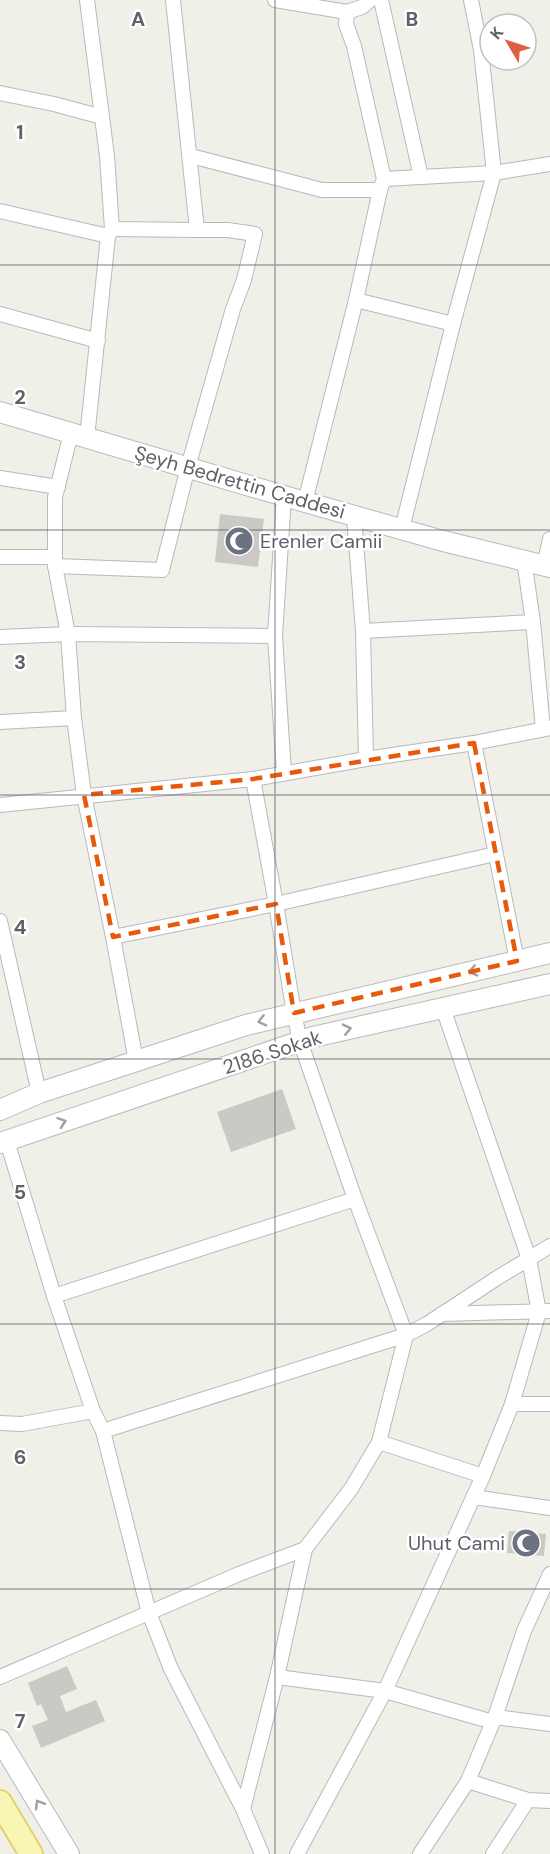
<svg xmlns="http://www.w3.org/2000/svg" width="550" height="1854" viewBox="0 0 550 1854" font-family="'DM Sans',sans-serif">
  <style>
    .building { fill: #cbc9c4 }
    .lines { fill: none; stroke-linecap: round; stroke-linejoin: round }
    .minor-casing { stroke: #b7b9bd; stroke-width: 16 }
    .secondary-casing { stroke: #b9bac0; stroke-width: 22 }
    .primary-casing { stroke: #e6d26a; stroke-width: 26 }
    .minor { stroke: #fff; stroke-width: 14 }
    .secondary { stroke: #fff; stroke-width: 20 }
    .primary { stroke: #f9f6b3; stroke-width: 22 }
    .oneway { stroke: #9fa0a3 }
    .marked { fill: none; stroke: #e8590c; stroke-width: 4.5; stroke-dasharray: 12 8; stroke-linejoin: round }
    .grid { fill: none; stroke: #5f6166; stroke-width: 1.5; stroke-opacity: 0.55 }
    .labels { text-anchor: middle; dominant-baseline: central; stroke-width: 5; stroke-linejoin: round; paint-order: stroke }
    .street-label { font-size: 20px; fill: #5f6166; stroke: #fff }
    .worship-label { font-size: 20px; fill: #5b616d; stroke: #fff; text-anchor: start }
    .grid-label { font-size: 20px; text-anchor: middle; font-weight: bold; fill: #5f6166; stroke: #fff; stroke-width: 5; stroke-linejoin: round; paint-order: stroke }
  </style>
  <rect width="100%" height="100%" fill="#f0efe8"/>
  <!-- building -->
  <g class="building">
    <polygon points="220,514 264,519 258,567 215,562"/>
    <polygon points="282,1089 296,1129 231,1152 217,1112"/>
    <polygon points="509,1531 546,1534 544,1556 507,1553"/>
    <polygon points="67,1666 77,1689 60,1696 66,1712 96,1700 105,1721 41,1748 32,1726 48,1720 41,1704 37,1706 28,1683"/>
  </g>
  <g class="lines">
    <!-- minor casing -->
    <g class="minor-casing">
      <g id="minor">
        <polyline points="87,0 107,156 112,229 108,236 87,438"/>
        <polyline points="275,0 347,12 346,24 354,46 384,179 380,190 356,300 305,502"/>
        <polyline points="381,0 421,177"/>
        <polyline points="347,12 362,7 370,0"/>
        <polyline points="0,93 54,104 102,117"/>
        <polyline points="191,156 322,190 380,190"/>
        <polyline points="384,179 494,173 550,164"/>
        <polyline points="0,211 108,236"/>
        <polyline points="112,229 197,230"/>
        <polyline points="356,300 453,324"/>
        <polyline points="0,314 98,341"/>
        <polyline points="71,433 55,497 55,566 68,634 74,718 84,795 113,937 136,1061"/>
        <polyline points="0,478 58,487"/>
        <polyline points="354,516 363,631 366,759"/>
        <polyline points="402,529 453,324 494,173 481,50 471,0"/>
        <polyline points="0,557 54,557"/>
        <polyline points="524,560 533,622 543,729"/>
        <polyline points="55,566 162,570 188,467 233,309 244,280 255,234 228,230 197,230 173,0"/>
        <polyline points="544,566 550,539"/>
        <polyline points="363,631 533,622"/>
        <polyline points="0,637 68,634 275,636"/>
        <polyline points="0,722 74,718"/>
        <polyline points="474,743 517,961"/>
        <polyline points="284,773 275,636 284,496"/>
        <polyline points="0,805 253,779 366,759 474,743 550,728"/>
        <polyline points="0,921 39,1093"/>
        <polyline points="113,937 276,904 495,854"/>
        <polyline points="7,1141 54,1296 93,1411 103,1431 149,1613 171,1669 243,1809 262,1854"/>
        <polyline points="54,1296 355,1199"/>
        <polyline points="442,1314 550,1311"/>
        <polyline points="512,1404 550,1404"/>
        <polyline points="0,1423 22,1424 93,1411"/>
        <polyline points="103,1431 406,1335 427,1324 497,1278 550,1246"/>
        <polyline points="379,1442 483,1476"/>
        <polyline points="473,1497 550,1508"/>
        <polyline points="0,1677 239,1574 305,1549"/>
        <polyline points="277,1677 385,1691 493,1722"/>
        <polyline points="495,1717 550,1724"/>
        <polyline points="468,1781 528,1800 550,1801"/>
        <polyline points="243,1809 277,1677 305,1549 351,1489 379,1442 406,1335 355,1199 300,1041 294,1013 276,904 253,779"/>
        <polyline points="297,1854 385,1691 483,1476 512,1404 539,1312 529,1259 443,1008"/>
        <polyline points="420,1854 468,1781 495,1717 524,1631 550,1574"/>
        <polyline points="493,1854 528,1800"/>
      </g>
    </g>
    <!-- secondary casing -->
    <g class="secondary-casing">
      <g id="secondary">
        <polyline points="0,412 284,496 443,541 550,567"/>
        <polyline points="0,1110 39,1093 246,1025 550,953"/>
        <polyline points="0,1143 313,1037 550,984"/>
        <polyline points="0,1740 69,1854"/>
      </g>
    </g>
    <!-- primary casing -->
    <g class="primary-casing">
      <polyline id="primary" points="0,1802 31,1854"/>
    </g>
    <!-- minor -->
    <use href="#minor" class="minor"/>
    <!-- secondary -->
    <use href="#secondary" class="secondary"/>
    <!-- primary -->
    <use href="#primary" class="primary"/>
  </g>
  <!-- one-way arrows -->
  <defs><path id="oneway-chevron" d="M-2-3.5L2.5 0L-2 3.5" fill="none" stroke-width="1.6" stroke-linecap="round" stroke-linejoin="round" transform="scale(1.5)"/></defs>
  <g class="oneway">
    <use href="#oneway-chevron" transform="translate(473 971) rotate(167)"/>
    <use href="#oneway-chevron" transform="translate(262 1021) rotate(166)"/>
    <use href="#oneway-chevron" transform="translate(347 1029) rotate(-13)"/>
    <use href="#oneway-chevron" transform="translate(62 1122) rotate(-19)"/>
    <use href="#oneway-chevron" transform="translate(39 1804) rotate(-121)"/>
  </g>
  <!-- marked area -->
  <path class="marked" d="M474 743 517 961 294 1013 276 904 113 937 84 795 253 779Z"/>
  <!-- grid -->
  <path class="grid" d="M275 0V1854M0 265H550M0 530H550M0 795H550M0 1059H550M0 1324H550M0 1589H550"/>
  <!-- icons -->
  <defs>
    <g id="mosque-disc" transform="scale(1.5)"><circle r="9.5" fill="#6b7280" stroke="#fff"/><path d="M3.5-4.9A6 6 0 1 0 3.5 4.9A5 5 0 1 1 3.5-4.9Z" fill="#fff"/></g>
  </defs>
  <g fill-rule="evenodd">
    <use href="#mosque-disc" x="239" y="541"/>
    <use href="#mosque-disc" x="526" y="1543"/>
  </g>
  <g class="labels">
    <!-- street labels -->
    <g class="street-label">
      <text transform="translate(240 482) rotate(16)">Şeyh Bedrettin Caddesi</text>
      <text transform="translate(272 1052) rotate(-18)">2186 Sokak</text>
    </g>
    <!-- worship labels -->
    <g class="worship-label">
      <text x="260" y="541">Erenler Camii</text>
      <text x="505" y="1543" text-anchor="end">Uhut Cami</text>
    </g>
  </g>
  <g class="grid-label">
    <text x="138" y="26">A</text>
    <text x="412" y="26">B</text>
    <text x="20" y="139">1</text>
    <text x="20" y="404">2</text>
    <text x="20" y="669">3</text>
    <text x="20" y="934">4</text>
    <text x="20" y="1199">5</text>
    <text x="20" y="1464">6</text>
    <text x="20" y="1728">7</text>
  </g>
  <!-- north arrow -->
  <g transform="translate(508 42) rotate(309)"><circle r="28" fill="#ffffff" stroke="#bfc0c2" stroke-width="1.5"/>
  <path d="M0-4.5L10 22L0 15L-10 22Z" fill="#dc6041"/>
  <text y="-9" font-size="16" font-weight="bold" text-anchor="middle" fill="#5f6166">K</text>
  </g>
</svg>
